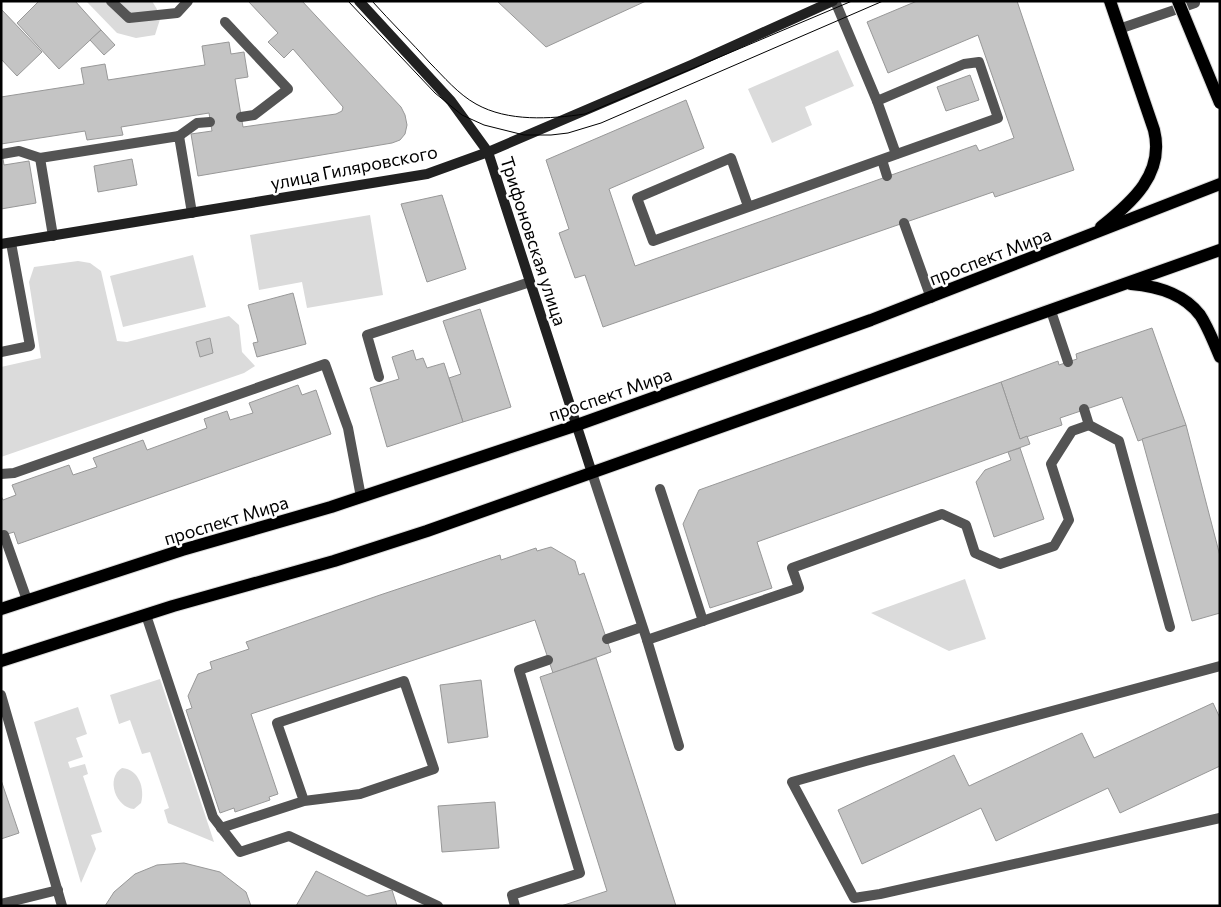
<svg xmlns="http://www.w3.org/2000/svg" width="1221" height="907" viewBox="0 0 1221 907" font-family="Commissioner,sans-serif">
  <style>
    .green { fill: #dbdbdb }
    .building { fill: #c4c4c4; stroke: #989898 }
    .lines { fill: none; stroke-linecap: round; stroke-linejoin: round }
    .primary-casing { stroke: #dbdbdb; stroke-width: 14 }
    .lane { stroke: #545454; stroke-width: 10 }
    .street { stroke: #545454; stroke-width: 10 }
    .secondary { stroke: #212121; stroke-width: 10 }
    .primary { stroke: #000; stroke-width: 12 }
    .tram { stroke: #000; stroke-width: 1 }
    .primary-bridge-casing { stroke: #dbdbdb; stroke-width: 14; stroke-linecap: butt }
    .primary-bridge { stroke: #000; stroke-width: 12 }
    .labels { text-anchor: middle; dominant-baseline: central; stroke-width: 5; stroke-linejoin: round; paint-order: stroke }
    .street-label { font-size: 18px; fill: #000; stroke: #fff }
  </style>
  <rect width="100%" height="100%" fill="#fff"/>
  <!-- green -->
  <g class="green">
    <polygon points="86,1 152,1 161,16 155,35 136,38 117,33"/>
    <polygon points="838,50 854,86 805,107 812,125 772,143 748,89"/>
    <polygon points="370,215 383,295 307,308 302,282 259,290 250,235"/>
    <polygon points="193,255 206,307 123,327 110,276"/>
    <polygon points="78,261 90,263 101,271 117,341 127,342 229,316 239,325 242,352 255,366 244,373 1,457 1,367 41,358 29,282 34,267"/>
    <polygon points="965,579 986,639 949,651 871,613"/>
    <polygon points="160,679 214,842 168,823 164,810 169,808 150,752 142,754 130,720 119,724 110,695"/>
    <polygon points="78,707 87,734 76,738 83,757 68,762 70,768 85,764 88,774 83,776 102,832 91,835 96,849 81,883 34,722"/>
    <path d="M122 768C139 769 145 789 141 803L134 809C116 808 105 778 122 768Z"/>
  </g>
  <!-- building -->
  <g class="building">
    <polygon points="39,1 75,1 101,30 59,69 17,23"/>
    <polygon points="248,1 302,1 401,107 405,115 407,125 405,134 400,140 392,143 198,176 191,134 212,131 209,113 121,127 123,135 87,140 85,131 1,144 1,97 84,84 81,68 105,64 108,80 205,65 202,46 229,42 231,54 244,52 248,77 235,79 243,127 336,114 342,111 343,107 293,49 284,58 268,42 278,33"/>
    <polygon points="497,1 646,1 546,47"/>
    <polygon points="917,1 1017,1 1074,170 995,197 993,192 603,327 585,275 575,278 559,233 569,229 546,160 686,100 704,148 609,189 635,266 976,145 979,151 1014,138 978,35 888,73 867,22"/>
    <polygon points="1,9 42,52 17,76 1,59"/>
    <polygon points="101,30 115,45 104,55 90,40"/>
    <polygon points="970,75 979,100 946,111 937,87"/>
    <polygon points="1,146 4,165 29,161 36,203 1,209"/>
    <polygon points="132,159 137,185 98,192 94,166"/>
    <polygon points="442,195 466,269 427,282 401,204"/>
    <polygon points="293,293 306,344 257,357 253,343 258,342 248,305"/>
    <polygon points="480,309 511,407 463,422 449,378 461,374 443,321"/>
    <polygon points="1152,328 1186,425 1138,441 1122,397 1060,418 1062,425 1020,439 1001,382 1058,361 1059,365 1077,359 1076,354"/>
    <polygon points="210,338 213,353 200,357 196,342"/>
    <polygon points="413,350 416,360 423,358 427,368 444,363 463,422 387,447 370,388 399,379 392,357"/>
    <polygon points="1001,382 1020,439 1027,436 1030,444 757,542 772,588 710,608 683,524 699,490"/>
    <polygon points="298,385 302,395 316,390 331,434 18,544 14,532 1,536 1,496 3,500 16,495 12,485 69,465 73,475 97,467 93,458 143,440 147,450 207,428 204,419 227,411 230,420 253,413 249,403"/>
    <polygon points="1186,425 1220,556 1220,613 1192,621 1142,439"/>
    <polygon points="1020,448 1044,519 994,537 976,482 985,470 1011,460 1008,452"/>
    <polygon points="551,547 575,561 579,575 584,573 611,652 553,673 535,620 251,714 278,794 269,797 270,800 235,812 234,808 220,813 186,710 192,708 188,696 198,674 212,669 210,662 249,649 246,642 380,595 500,555 501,560 536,548 537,551"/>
    <polygon points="596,658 676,906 561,906 607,891 540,677"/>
    <polygon points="481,680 488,737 448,743 440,685"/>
    <polygon points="1213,703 1220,718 1220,766 1120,813 1108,788 996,841 981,808 862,864 838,810 954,755 969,786 1082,733 1094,758"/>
    <polygon points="1,780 19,833 1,839"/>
    <polygon points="495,802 499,848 442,852 438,806"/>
    <polygon points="184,863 220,872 246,892 251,906 105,906 114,892 135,874 157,865"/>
    <polygon points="316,871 367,896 392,890 397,906 296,906"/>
  </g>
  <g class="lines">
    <!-- primary casing -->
    <g class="primary-casing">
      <g id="primary">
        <path d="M1101 227C1132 202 1165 174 1154 130L1110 1"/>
        <path d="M1131 284C1156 286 1184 294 1200 315 1208 327 1214 343 1220 357"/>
        <polyline points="1,609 182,550 331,507 577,425 871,320 1220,184"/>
        <polyline points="1,661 173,606 334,561 427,531 1220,250"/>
      </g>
    </g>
    <!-- lane -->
    <g class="lane">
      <polyline points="111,1 129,18 177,13 188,1"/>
      <polyline points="225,22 288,89 254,115 241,117"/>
      <polyline points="1119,29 1195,3"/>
      <polyline points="877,101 896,154"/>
      <polyline points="179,136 197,123 210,122"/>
      <polyline points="2,154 19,151 40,158"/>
      <polyline points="882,160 887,176"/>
      <polyline points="748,206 731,158 637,198 653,241 998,118 979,62 964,64 877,101 835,1"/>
      <polyline points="904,223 931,298"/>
      <polyline points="53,236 40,158 179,136 192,213"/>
      <polyline points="1051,311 1068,362"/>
      <polyline points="1,352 30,346 11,243"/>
      <polyline points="379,377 367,335 530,282"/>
      <polyline points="1084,409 1089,425 1119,441 1170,627"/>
      <polyline points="592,473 647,640 679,746"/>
      <polyline points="1,474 14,473 325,364 348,428 361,497"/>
      <polyline points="660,489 703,621"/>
      <polyline points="4,535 27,600"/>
      <polyline points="146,615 213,817 240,852 289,836 438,906"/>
      <polyline points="607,639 642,627"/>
      <polyline points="647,640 799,588 792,568 942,514 966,525 975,553 1000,564 1054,546 1069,520 1051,464 1072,431 1089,425"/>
      <polyline points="1220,666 866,761 792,782 854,898 880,894 1220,818"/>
      <polyline points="221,828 304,801 360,794 434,769 404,681 277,723 304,801"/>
      <polyline points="1,904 58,890"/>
      <polyline points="515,906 512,895 580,873 519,670 548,660"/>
    </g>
    <!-- street -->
    <polyline class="street" points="1,695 62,906"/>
    <!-- secondary -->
    <g class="secondary">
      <polyline points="359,1 451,101 488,152 592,473"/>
      <polyline points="1,244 427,174 488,152 691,65 833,1"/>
    </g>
    <!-- primary -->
    <use href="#primary" class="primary"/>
    <!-- tram -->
    <g class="tram">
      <polyline points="348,1 435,93 462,115 484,125 524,135 551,135 568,133 601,123 883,1"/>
      <path d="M372 1C391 22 411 42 430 63 444 77 458 94 476 104 508 122 550 119 585 114L852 1"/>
    </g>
    <!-- primary-bridge casing -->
    <g class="primary-bridge-casing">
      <polyline id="primary-bridge" points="1178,1 1220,103"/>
    </g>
    <!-- primary-bridge -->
    <use href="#primary-bridge" class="primary-bridge"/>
  </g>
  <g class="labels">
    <!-- street labels -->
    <g class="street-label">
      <text transform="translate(354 167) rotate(-11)">улица Гиляровского</text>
      <text transform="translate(534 241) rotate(72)">Трифоновская улица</text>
      <text transform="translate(990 256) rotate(-21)">проспект Мира</text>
      <text transform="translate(610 394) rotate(-19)">проспект Мира</text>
      <text transform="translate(226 520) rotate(-17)">проспект Мира</text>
    </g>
  </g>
  <!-- border -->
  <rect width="1221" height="907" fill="none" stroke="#000000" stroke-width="5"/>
</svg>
